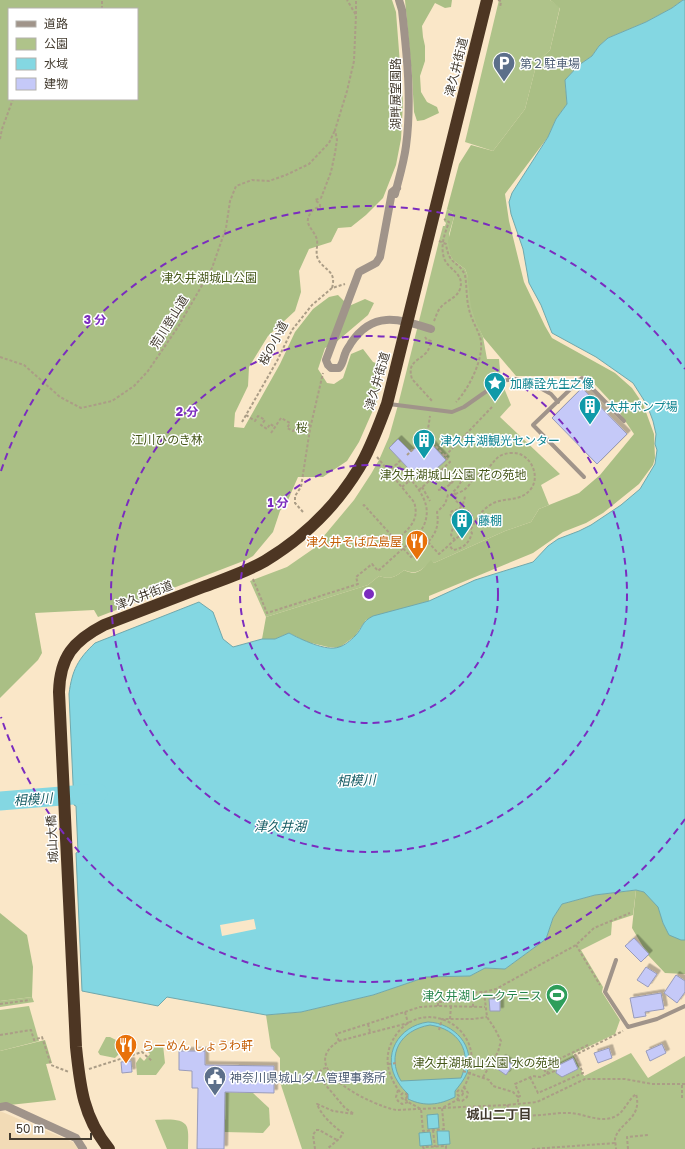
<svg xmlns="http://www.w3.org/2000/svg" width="685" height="1149" viewBox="0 0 685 1149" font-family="'Golos Text','Noto Sans JP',sans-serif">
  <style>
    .built { fill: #f2dbb6 }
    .green { fill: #afc38a }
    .forest { fill: #aabf85; fill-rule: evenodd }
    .water { fill: #84d7e2; stroke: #70a8ac; fill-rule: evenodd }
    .pier { fill: #fae7c8 }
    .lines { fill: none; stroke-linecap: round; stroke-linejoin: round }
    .river { stroke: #84d7e2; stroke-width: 19 }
    .building { fill: #c5c9f8; stroke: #989bba; filter: url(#shadow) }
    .path { stroke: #ab9d86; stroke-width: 2; stroke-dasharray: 3 2; stroke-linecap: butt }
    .lane { stroke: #a0948a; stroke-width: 4 }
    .street { stroke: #a0948a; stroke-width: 8 }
    .highway { stroke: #4d3623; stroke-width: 12 }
    .ring { fill: none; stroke: #7b2cbf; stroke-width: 2; stroke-dasharray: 7 5 }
    .labels { text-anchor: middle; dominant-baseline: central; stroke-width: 3; stroke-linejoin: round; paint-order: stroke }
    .service-label { font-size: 12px; fill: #4e5e75; stroke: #fff; text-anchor: start }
    .street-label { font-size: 12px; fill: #433b2f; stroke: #fff }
    .park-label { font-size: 12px; fill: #455719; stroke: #fff }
    .culture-label { font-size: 12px; fill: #0d838f; stroke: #fff; text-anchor: start }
    .food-label { font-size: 12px; fill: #c56008; stroke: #fff; text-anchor: end }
    .leisure-label { font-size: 12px; fill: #27864d; stroke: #fff; text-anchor: end }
    .water-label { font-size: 13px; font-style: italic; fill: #165c64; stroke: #fff }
    .neighbourhood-label { font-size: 13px; font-weight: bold; fill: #433b2f; stroke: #fff }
    .centre { fill: #7b2cbf; stroke: #fff; stroke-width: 2 }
    .ring-label { font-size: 12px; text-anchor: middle; font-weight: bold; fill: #7b2cbf; stroke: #fff; stroke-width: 3; stroke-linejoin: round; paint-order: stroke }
  </style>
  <defs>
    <filter id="shadow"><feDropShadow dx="3.5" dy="-3.5" stdDeviation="0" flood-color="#0004"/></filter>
  </defs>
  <rect width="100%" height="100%" fill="#fae7c8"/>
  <!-- built -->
  <polygon class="built" points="0,1111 73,1142 78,1149 0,1149"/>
  <!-- green -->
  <g class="green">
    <polygon points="499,0 550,0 560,7 550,50 537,62 525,109 493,151 465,142"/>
    <path d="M447 209 452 212 454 217 449 234 450 255 453 260 465 269 467 274 480 330 483 337 487 359H499L501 381 511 405 500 417 560 474 541 485 549 505 539 509 531 522 505 531 434 563 431 561C422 569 418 576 404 570 396 577 390 580 379 576L368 585 266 617 250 581 287 567 313 549 354 500 371 474 379 460 389 437 398 405 439 241 443 226H445L446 223 444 221Z"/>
    <polygon points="636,890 633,915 612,922 611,935 581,950 603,987 602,992 620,1020 615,1034 573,1054 584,1076 631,1053 648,1078 685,1056 685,1149 302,1149 280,1082 280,1058 271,1048 266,1015 301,1012 373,995 426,977 470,976 485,968 505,969 546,939 553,918 562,904 595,895"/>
    <polygon points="32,997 34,1002 0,1007 0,1001"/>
    <polygon points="29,1006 39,1041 0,1051 0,1010"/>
    <polygon points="106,1037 110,1037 122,1043 124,1047 123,1050 115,1058 100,1055 98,1052"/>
    <polygon points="151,1045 163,1045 165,1063 156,1075 137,1075 136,1063 140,1057 144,1061 150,1054 146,1050"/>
    <polygon points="225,1092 253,1093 269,1108 270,1125 263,1133 224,1132"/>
    <path d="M155 1120C163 1120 183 1117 187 1127 189 1133 188 1142 188 1149H167Z"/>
  </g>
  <!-- forest -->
  <g class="forest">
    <path d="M0 0H392L396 12 403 103 401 139 396 165 383 198 366 215 351 227 338 228 331 242 309 249 299 271 301 292 295 311 268 336 249 367 248 386 235 413 234 427 244 428 280 364 295 332 313 309 329 297 338 295 349 306 365 299 374 303 368 315 335 343 325 348 318 369 327 383 334 384 343 378 351 354 363 349 373 362 382 365 377 401 359 442 347 461 323 477H298L288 500 280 511 273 532 253 556 246 560 98 617 94 610 35 613 42 653 38 660 0 698ZM9 9H137V99H9Z"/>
    <polygon points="405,0 452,0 451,7 445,8 435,3 422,26 423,37 425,46 425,61 420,76 421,92 427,102 437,107 439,113 424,120 417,121 414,112 412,76"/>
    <path d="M550 0H683L672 8 646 22 608 38 599 46 592 56 579 65 565 80 567 104 556 119 548 137 505 194 509 221 524 282 545 326 552 338 615 373 632 388 643 404 654 434 655 458 653 465 639 484 603 513 586 523 563 532 533 553 429 596V601L366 620 355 636 339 648 328 647 307 642 289 633 275 639H262L266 617 368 585 379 576C390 580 396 577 404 570 418 577 422 569 431 560L434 563 505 531 531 522 539 509 579 493 600 475 634 434 615 406 587 376H516L483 337 476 322 471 307 467 274 465 269 453 260 450 255 448 241 454 217 452 212 447 209 459 164 471 145 493 151 525 109 537 62 550 50 560 8Z"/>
    <polygon points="636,890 644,892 659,907 663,923 681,940 685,940 685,974 665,973 648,955 632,928"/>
    <polygon points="0,913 27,935 33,967 32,997 0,1001"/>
    <polygon points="45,1040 52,1063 46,1064 56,1100 0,1106 0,1051"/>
  </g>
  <!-- water -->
  <g class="water">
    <path d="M683 0H685V940H681L669 935 663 923 658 907 644 892 636 890 595 895 562 904 553 918 546 939 505 969 485 968 470 976 426 977 373 995 301 1012 266 1015 167 997 158 1006 82 991 76 853 78 852 76 806 74 805 69 694C72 670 78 659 95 643L199 602 213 612 223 639 233 647 262 639H275L289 633C300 639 327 652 339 647 344 646 351 640 355 636 363 628 361 622 373 616L429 601 475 580 533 562 548 546 558 539 579 531 591 525 621 505 640 489 655 464 657 450 655 444 656 434 653 421 647 405 633 383 596 357 552 333 541 305 529 283 523 249 511 214 509 202 512 193 548 137 556 119 567 104 565 80 579 65 592 56 599 46 608 38 646 22 672 8Z"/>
    <path d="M428 1022C454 1023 476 1046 467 1073 464 1080 459 1086 455 1091V1097C439 1105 425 1107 408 1099V1094C404 1090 401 1087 398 1082 381 1056 398 1026 428 1022ZM430 1025C458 1029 473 1051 461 1078L401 1081C386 1055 400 1030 430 1025Z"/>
    <polygon points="438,1114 439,1128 428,1129 427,1115"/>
    <polygon points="437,1131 449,1131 450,1144 438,1145"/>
    <polygon points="430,1132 432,1145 420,1146 419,1133"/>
  </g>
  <!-- pier -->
  <polygon class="pier" points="254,919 256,929 222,936 220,925"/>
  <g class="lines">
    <!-- river -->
    <polyline class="river" points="0,801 98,793"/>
  </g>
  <!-- building -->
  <g class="building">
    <polygon points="582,388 627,434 597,464 552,418"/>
    <polygon points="426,438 446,460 423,481 417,475 415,478 406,469 408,468 389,448 398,439 411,452"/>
    <polygon points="634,938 649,954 641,962 625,946"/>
    <polygon points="646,967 657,974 648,987 637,980"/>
    <polygon points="676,975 685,981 685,992 677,1003 664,993"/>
    <polygon points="661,993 664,1009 645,1012 646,1016 634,1018 630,998"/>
    <polygon points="489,999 500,999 500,1011 490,1011"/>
    <polygon points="662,1044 666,1053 650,1061 646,1051"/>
    <polygon points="609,1048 612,1058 598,1063 594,1053"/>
    <polygon points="179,1051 205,1051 205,1065 274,1066 274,1093 225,1092 224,1149 197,1149 198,1088 192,1088 192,1071 179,1070"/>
    <polygon points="502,1058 513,1065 506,1075 496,1068"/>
    <polygon points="573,1058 578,1069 562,1077 556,1073 557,1066"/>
    <polygon points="131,1061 132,1072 122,1073 121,1062"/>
  </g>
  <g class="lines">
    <!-- path -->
    <g class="path">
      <polyline points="498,0 501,1 500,8"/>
      <polyline points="102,9 102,0"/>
      <polyline points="356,14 356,0"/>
      <polyline points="0,139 2,129 13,99"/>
      <path d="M439 241 446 244C449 266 458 260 465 275 467 286 466 298 469 309 471 319 477 328 480 337 486 355 469 389 456 402"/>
      <path d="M332 288C337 270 324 271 318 259 315 253 318 246 317 240 315 230 303 225 310 214 312 210 315 208 320 207V204L315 200 321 198 331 172 335 153 337 140 335 130 347 91 354 61 356 15 347 0"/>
      <path d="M434 321C436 317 437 311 441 307 447 300 457 298 460 289 465 273 448 270 444 258 440 245 445 233 449 222L444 219"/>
      <path d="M425 337 427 340 431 341C430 345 429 350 426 353 417 362 407 362 412 379L433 402"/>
      <polyline points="0,357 24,365 60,397 81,408 112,401 134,386 148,371 178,327 212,268 226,228 230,201 236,186 252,180 269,181 286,175 309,164 329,143 335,130"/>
      <polyline points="246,415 255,421 258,416 265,420 261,425 267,429 270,424 275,427"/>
      <polyline points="242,422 277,361 292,330 312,305 332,288 345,284"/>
      <polyline points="271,433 281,418 290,423 287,428 293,431 300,423 310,425"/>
      <polyline points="407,455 427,436"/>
      <polyline points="445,456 492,407"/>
      <path d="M377 457 414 502C420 520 409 529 396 540"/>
      <polyline points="391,469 402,459"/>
      <polyline points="389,471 391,469 408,482 411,480"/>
      <polyline points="440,471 451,484"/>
      <polyline points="402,487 408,482"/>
      <polyline points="422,487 430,501"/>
      <polyline points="419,490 450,462 427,436 430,416"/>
      <path d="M438 490C448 488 454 482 458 473"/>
      <path d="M363 506 364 505 411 557C427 543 441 535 437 512L445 504 448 495C456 494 464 492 469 485 471 483 472 479 474 477 477 475 481 474 485 471 495 463 495 454 511 453 530 451 542 477 530 490 521 501 507 498 496 502 483 507 476 519 470 531"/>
      <polyline points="462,506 455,500 457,496 453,492 458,487 463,478"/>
      <polyline points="303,512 295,503 295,496 301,487 310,429 323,373"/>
      <path d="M455 540 451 535C453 528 455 521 450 514L452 511C460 511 464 504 465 496"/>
      <path d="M428 542 439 554 468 528 472 533C469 543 464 548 453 550L449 545"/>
      <path d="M253 579 267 613 358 584 356 577 372 564 378 571 418 535C440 506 416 486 397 464"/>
      <polyline points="576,945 600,985"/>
      <polyline points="466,990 468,993 484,992 496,989 576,945 594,928 630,913"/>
      <polyline points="443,1002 473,999 473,1007"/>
      <polyline points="0,1004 30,1000"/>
      <polyline points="438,1006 438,1002 443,1002 444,998 473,998 473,999"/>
      <path d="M405 1012 408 1023 339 1041C293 1069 374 1106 396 1110L507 1105 537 1102 585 1079H625L652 1084H685"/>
      <polyline points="450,1019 451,1006"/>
      <polyline points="368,1024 370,1032"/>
      <polyline points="439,1030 442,1019 473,1019 487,1017"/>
      <polyline points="0,1035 31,1030 34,1040 42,1037 51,1065 69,1072"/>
      <polyline points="339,1041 336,1034 420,1007 438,1006 485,1007"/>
      <polyline points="388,1064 397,1063"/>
      <polyline points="542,1065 546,1073"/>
      <path d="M326 1068C321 1069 318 1072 319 1077L345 1108 354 1114 333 1111 317 1104C321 1115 333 1126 343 1133L340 1138 327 1149"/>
      <polyline points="89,1069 142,1052 152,1061"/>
      <polyline points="463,1071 489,1080 493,1086 513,1092 518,1097 518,1104"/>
      <polyline points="547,1074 551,1063 588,1045"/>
      <polyline points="483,1077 498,1052 501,1041 495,1029 487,1017 484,992"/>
      <polyline points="530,1077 538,1093 583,1073 575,1055 623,1031"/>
      <polyline points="682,1085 682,1100"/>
      <circle cx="460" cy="1093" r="3"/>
      <polyline points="398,1090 396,1097 398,1101 402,1104 408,1102"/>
      <path d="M400 1092C390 1079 384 1063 390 1046 414 987 499 1027 463 1089"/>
      <circle cx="404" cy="1096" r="3"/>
      <polyline points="518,1097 520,1096 515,1084 533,1076 540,1077 557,1070"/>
      <polyline points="405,1099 408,1102 421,1109 423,1131 444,1129 442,1108 457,1100 459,1096"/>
      <polyline points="457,1100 462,1101 467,1097 468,1093 464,1087"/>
      <path d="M507 1105C509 1109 510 1112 515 1113 533 1119 553 1112 570 1113 586 1114 601 1124 616 1116 624 1112 628 1100 636 1094 643 1119 618 1123 615 1139 615 1142 616 1146 616 1149"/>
      <polyline points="433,1130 435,1147"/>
      <polyline points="315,1149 313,1135 316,1130 319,1130 337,1140"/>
      <polyline points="424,1149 423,1147 446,1146 446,1149"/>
      <polyline points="532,1149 616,1143"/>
      <polyline points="628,1149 627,1137 648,1135"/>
    </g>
    <!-- lane -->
    <g class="lane">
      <polyline points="389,404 452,412 464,407 501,381 515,379 531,383 551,394 558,402"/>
      <polyline points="584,477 533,425 582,378 624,421"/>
      <polyline points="616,960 605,992 628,1027 657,1019 685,1006"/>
    </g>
    <!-- street -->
    <g class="street">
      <path d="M397 188 392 192 380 257 376 263 359 272 326 360 328 365 331 368H339C343 364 343 359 345 354 346 350 349 347 351 343 373 310 399 319 431 329"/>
      <path d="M395 194C399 178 404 162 406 146 412 101 407 55 402 10L399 0"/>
      <polyline points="0,1107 6,1106 76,1138 83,1149"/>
    </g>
    <!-- highway -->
    <path class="highway" d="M109 1149C83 1117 80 1086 76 1047L59 692C60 657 73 641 104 625 137 612 170 600 203 587 224 579 246 572 265 561 303 538 336 506 359 468 371 448 379 425 387 404L487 0"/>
  </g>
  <!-- distance rings -->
  <g class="ring">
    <circle cx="369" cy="594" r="129"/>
    <circle cx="369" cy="594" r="258"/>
    <path d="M685 819A388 388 0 0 1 1 717M1 471A388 388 0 0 1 685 369"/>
  </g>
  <!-- icons -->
  <defs>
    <g id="parking-pin" transform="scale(1.15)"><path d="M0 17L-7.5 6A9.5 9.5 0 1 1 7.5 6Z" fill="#5c6f8a" stroke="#fff"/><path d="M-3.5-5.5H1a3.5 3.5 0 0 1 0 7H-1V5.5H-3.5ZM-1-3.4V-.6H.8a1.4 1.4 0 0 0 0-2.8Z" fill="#fff"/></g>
    <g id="sight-pin" transform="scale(1.15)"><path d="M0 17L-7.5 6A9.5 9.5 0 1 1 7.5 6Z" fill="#0f9aa8" stroke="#fff"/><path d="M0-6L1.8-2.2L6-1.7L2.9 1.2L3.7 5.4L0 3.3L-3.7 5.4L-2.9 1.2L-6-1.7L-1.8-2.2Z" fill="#fff"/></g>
    <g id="building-pin" transform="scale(1.15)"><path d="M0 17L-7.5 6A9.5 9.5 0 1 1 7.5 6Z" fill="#0f9aa8" stroke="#fff"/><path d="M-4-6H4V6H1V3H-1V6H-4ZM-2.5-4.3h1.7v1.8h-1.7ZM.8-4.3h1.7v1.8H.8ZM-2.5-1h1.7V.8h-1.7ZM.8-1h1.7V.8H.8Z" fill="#fff"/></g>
    <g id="restaurant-pin" transform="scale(1.15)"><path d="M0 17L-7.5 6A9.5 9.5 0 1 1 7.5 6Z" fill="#e8710a" stroke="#fff"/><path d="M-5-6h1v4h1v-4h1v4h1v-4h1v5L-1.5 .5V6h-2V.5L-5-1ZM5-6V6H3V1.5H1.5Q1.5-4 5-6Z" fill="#fff"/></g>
    <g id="stadium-pin" transform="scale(1.15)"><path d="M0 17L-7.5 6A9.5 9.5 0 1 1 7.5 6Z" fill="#2e9e5b" stroke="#fff"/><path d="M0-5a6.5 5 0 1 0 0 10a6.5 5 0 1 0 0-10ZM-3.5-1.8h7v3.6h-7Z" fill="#fff"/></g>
    <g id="civic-pin" transform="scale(1.15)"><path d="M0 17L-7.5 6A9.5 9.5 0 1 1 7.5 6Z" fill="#5c6f8a" stroke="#fff"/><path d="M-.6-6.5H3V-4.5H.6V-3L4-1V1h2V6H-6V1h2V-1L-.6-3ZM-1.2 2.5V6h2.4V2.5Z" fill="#fff"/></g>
  </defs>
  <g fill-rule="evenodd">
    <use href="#parking-pin" x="504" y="63"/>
    <use href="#sight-pin" x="495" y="383"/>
    <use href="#building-pin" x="590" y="406"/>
    <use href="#building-pin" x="424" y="440"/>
    <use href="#building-pin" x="462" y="520"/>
    <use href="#restaurant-pin" x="417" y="541"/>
    <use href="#stadium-pin" x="557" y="995"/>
    <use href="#restaurant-pin" x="126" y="1045"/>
    <use href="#civic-pin" x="215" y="1077"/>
  </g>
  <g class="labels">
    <!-- service labels -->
    <g class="service-label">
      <text x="520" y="63">第２駐車場</text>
      <text x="230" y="1077">神奈川県城山ダム管理事務所</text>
    </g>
    <!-- street labels -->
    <g class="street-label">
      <text transform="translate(456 67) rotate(-76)">津久井街道</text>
      <text transform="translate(395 94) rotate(-90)">湖畔展望園路</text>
      <text transform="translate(169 322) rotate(-58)">荒川登山道</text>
      <text transform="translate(273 343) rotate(-62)">桜の小道</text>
      <text transform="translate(377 381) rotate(-74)">津久井街道</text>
      <text transform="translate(144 595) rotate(-21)">津久井街道</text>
      <text transform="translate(52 839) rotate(-93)">城山大橋</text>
    </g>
    <!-- park labels -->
    <g class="park-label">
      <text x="209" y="277">津久井湖城山公園</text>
      <text x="302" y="427">桜</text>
      <text x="167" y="439">江川ひのき林</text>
      <text x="453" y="474">津久井湖城山公園 花の苑地</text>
      <text x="486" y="1062">津久井湖城山公園 水の苑地</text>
    </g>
    <!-- culture labels -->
    <g class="culture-label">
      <text x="510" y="383">加藤詮先生之像</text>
      <text x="606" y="406">太井ポンプ場</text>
      <text x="440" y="440">津久井湖観光センター</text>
      <text x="478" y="520">藤棚</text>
    </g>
    <!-- food labels -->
    <g class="food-label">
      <text x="402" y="541">津久井そば広島屋</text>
      <text x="142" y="1045" text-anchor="start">らーめん しょうわ軒</text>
    </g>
    <!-- leisure labels -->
    <g class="leisure-label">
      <text x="542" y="995">津久井湖レークテニス</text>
    </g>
    <!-- water labels -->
    <g class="water-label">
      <text transform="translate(356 780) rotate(-2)">相模川</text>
      <text transform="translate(33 799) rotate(-4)">相模川</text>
      <text x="280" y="826">津久井湖</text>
    </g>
    <!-- neighbourhood labels -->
    <g class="neighbourhood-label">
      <text x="499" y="1114">城山二丁目</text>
    </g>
  </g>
  <circle cx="369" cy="594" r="6" class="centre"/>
  <g class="ring-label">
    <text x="95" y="324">3 分</text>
    <text x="187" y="416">2 分</text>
    <text x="278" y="507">1 分</text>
  </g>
  <!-- legend -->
  <rect x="8" y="8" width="130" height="92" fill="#ffffff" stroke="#b4b1ac"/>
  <rect x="16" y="21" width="20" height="6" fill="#a0948a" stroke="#b4b1ac"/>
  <text x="44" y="28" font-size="12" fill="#433b2f">道路</text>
  <rect x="16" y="38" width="20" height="12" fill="#afc38a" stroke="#b4b1ac"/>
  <text x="44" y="48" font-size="12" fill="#433b2f">公園</text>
  <rect x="16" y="58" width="20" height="12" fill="#84d7e2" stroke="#b4b1ac"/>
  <text x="44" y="68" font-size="12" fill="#433b2f">水域</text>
  <rect x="16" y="78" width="20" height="12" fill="#c5c9f8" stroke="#b4b1ac"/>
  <text x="44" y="88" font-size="12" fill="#433b2f">建物</text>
  <!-- scale -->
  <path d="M10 1133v6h81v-6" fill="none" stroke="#433b2f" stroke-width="2"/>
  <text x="16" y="1133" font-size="12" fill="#433b2f" stroke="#ffffff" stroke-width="3" paint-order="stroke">50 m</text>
</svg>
